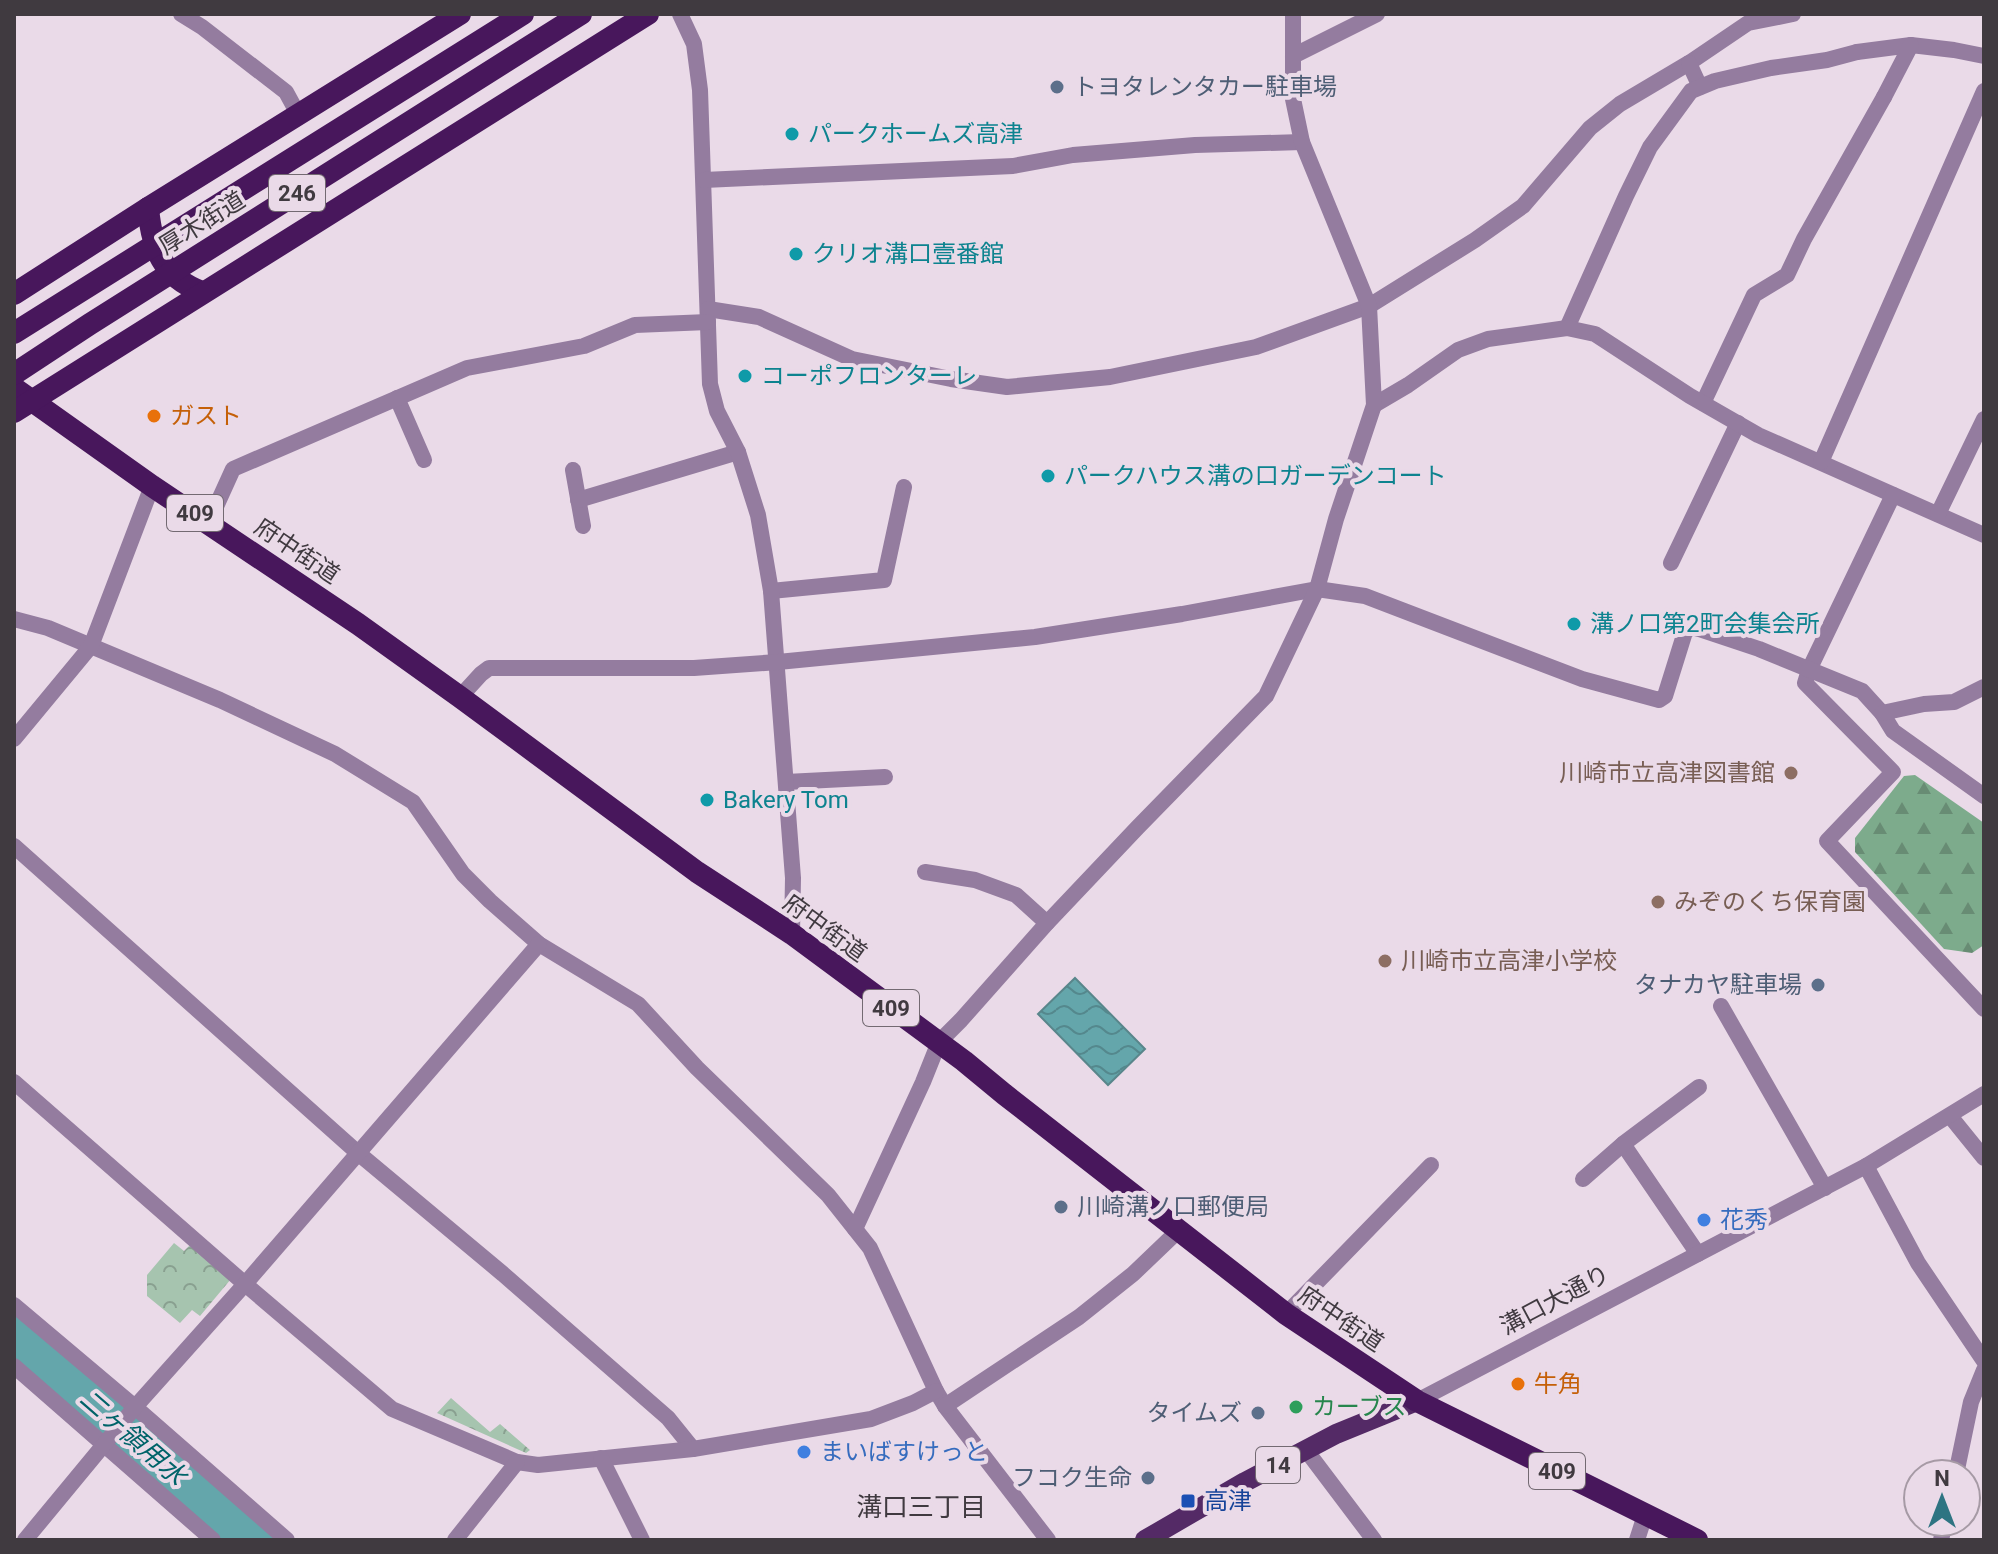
<svg xmlns="http://www.w3.org/2000/svg" width="1998" height="1554" viewBox="0 0 1998 1554" font-family="Roboto,'Noto Sans JP',sans-serif">
  <style>
    .forest { fill: url(#forest-firs) }
    .park { fill: url(#park-crowns) }
    .water { fill: url(#water-waves); stroke: #59868b; stroke-width: 2 }
    .lines { fill: none; stroke-linecap: round; stroke-linejoin: round }
    .river { stroke: #64a6ab; stroke-width: 48 }
    .service { stroke: #947c9f; stroke-width: 16 }
    .pedestrian { stroke: #947c9f; stroke-width: 16 }
    .minor { stroke: #947c9f; stroke-width: 16 }
    .tertiary { stroke: #947c9f; stroke-width: 16 }
    .primary { stroke: #542a66; stroke-width: 20 }
    .trunk { stroke: #48175c; stroke-width: 22 }
    .trunk-bridge { stroke: #48175c; stroke-width: 22 }
    .service-dot { fill: #5c6f8a; stroke: #eadae8; stroke-width: 3 }
    .culture-dot { fill: #0f9aa8; stroke: #eadae8; stroke-width: 3 }
    .food-dot { fill: #e8710a; stroke: #eadae8; stroke-width: 3 }
    .education-dot { fill: #8d6e63; stroke: #eadae8; stroke-width: 3 }
    .shop-dot { fill: #3f7fe0; stroke: #eadae8; stroke-width: 3 }
    .leisure-dot { fill: #2e9e5b; stroke: #eadae8; stroke-width: 3 }
    .transit-dot { fill: #1a4fb4; stroke: #eadae8; stroke-width: 3 }
    .labels { text-anchor: middle; dominant-baseline: central; stroke-width: 8; stroke-linejoin: round; paint-order: stroke }
    .shield { fill: #eadae8; stroke: #736a72; stroke-width: 2 }
    .shield-label { font-size: 22px; font-weight: bold; fill: #403a40 }
    .service-label { font-size: 24px; fill: #4e5e75; stroke: #eadae8; text-anchor: end }
    .culture-label { font-size: 24px; fill: #0d838f; stroke: #eadae8; text-anchor: start }
    .street-label { font-size: 24px; fill: #403a40; stroke: #eadae8 }
    .food-label { font-size: 24px; fill: #c56008; stroke: #eadae8; text-anchor: start }
    .education-label { font-size: 24px; fill: #785e54; stroke: #eadae8; text-anchor: start }
    .shop-label { font-size: 24px; fill: #366cbe; stroke: #eadae8; text-anchor: start }
    .leisure-label { font-size: 24px; fill: #27864d; stroke: #eadae8; text-anchor: start }
    .transit-label { font-size: 24px; fill: #164399; stroke: #eadae8; text-anchor: start }
    .water-label { font-size: 26px; font-style: italic; fill: #006369; stroke: #eadae8 }
    .neighbourhood-label { font-size: 26px; fill: #403a40; stroke: #eadae8 }
  </style>
  <defs>
    <pattern id="forest-firs" width="22" height="20" patternUnits="userSpaceOnUse" patternTransform="scale(2)"><rect width="22" height="20" fill="#7dab8c"/><path d="M5 1l3.5 6h-7zM16 11l3.5 6h-7z" fill="#688c74"/></pattern>
    <pattern id="park-crowns" width="20" height="18" patternUnits="userSpaceOnUse" patternTransform="scale(2)"><rect width="20" height="18" fill="#a6c4af"/><path d="M2 6a3 3 0 1 1 6 0M12 15a3 3 0 1 1 6 0" fill="none" stroke="#89a090"/></pattern>
    <pattern id="water-waves" width="16" height="10" patternUnits="userSpaceOnUse" patternTransform="scale(2)"><rect width="16" height="10" fill="#64a6ab"/><path d="M0 5q4-4 8 0t8 0" fill="none" stroke="#54888d"/></pattern>
  </defs>
  <rect width="100%" height="100%" fill="#eadae8"/>
  <!-- forest -->
  <polygon class="forest" points="1915,775 1984,823 1984,945 1972,953 1944,949 1855,852 1855,838 1904,776"/>
  <!-- park -->
  <g class="park">
    <polygon points="174,1243 184,1251 190,1245 231,1279 200,1316 192,1310 180,1323 147,1296 147,1275"/>
    <polygon points="451,1398 490,1432 500,1424 530,1450 526,1453 437,1413"/>
  </g>
  <!-- water -->
  <polygon class="water" points="1075,978 1145,1049 1108,1085 1038,1014"/>
  <g class="lines">
    <!-- river -->
    <polyline class="river" points="14,1333 252,1540"/>
    <!-- service -->
    <g class="service">
      <polyline points="1857,52 1911,45 1954,50 1984,56"/>
      <polyline points="1884,97 1911,45"/>
      <polyline points="1369,306 1475,240 1523,206 1590,128 1620,104 1689,63 1748,23 1793,14"/>
      <polyline points="397,398 424,460"/>
      <polyline points="573,470 583,526"/>
      <polyline points="578,500 738,452"/>
      <polyline points="1671,563 1738,423"/>
      <polyline points="771,591 884,580 904,487"/>
      <polyline points="786,782 885,777"/>
      <polyline points="925,872 975,880 1016,895 1047,923"/>
      <polyline points="1623,1144 1698,1254"/>
      <polyline points="1866,1166 1918,1263 1984,1361"/>
      <polyline points="1583,1179 1623,1144 1699,1087"/>
      <polyline points="1306,1450 1374,1540"/>
    </g>
    <!-- pedestrian -->
    <polyline class="pedestrian" points="1809,670 1805,683 1893,772 1827,841 1984,1009"/>
    <!-- minor -->
    <g class="minor">
      <polyline points="181,14 202,27 286,92 298,114"/>
      <polyline points="680,14 694,44 700,90 710,384 717,411 738,452 758,515 771,591 793,878 792,934"/>
      <polyline points="1293,56 1377,14"/>
      <polyline points="1689,63 1700,87"/>
      <polyline points="704,180 1013,166 1073,155 1195,145 1302,142"/>
      <polyline points="708,309 759,317 852,359 951,379 1007,387 1110,377 1256,347 1369,306"/>
      <polyline points="1567,328 1626,196 1650,147 1691,91 1715,81 1771,68 1827,60 1857,52"/>
      <polyline points="1703,403 1754,295 1787,275 1804,239 1884,97"/>
      <polyline points="1374,405 1408,385 1458,350 1488,339 1567,328 1595,334 1690,396 1758,435 1984,535"/>
      <polyline points="1821,462 1984,91"/>
      <polyline points="1938,514 1984,419"/>
      <polyline points="209,522 233,469 467,368 584,346 635,325 708,322"/>
      <polyline points="14,619 48,628 220,700 335,754 413,802 463,874 490,901 539,944 638,1004 697,1068 828,1195 870,1248 936,1391 945,1406 1048,1540"/>
      <polyline points="1809,670 1893,495"/>
      <polyline points="460,697 481,674 489,668 694,668 778,662 1035,637 1182,614 1317,589 1365,596 1582,679 1659,700 1665,696 1685,632 1691,627 1699,629 1759,649 1862,691 1882,713 1893,731 1984,796"/>
      <polyline points="1882,713 1924,704 1954,702 1984,687"/>
      <polyline points="14,739 91,646 152,486"/>
      <polyline points="14,846 358,1153 503,1274 668,1418 693,1449"/>
      <polyline points="1721,1006 1825,1188"/>
      <polyline points="14,1082 245,1284 392,1409 517,1462 538,1465 693,1449 871,1419 913,1403 936,1391"/>
      <polyline points="1950,1116 1984,1158"/>
      <polyline points="855,1229 923,1082 939,1042 961,1020 1047,923 1138,827 1266,696 1317,589 1336,519 1374,405 1369,306 1302,142 1293,99 1293,14"/>
      <polyline points="14,1305 135,1407 287,1540"/>
      <polyline points="1286,1314 1431,1165"/>
      <polyline points="14,1366 213,1540"/>
      <polyline points="945,1406 1079,1317 1133,1274 1179,1230"/>
      <polyline points="601,1458 642,1540"/>
      <polyline points="1956,1474 1971,1402 1984,1370"/>
      <polyline points="25,1540 135,1407 245,1284 539,944"/>
      <polyline points="455,1540 517,1462"/>
      <polyline points="1637,1540 1645,1515"/>
      <polyline points="1941,1540 1945,1522"/>
    </g>
    <!-- tertiary -->
    <polyline class="tertiary" points="1417,1401 1866,1166 1984,1094"/>
    <!-- primary -->
    <polyline class="primary" points="1145,1540 1245,1482 1336,1434 1417,1401"/>
    <!-- trunk -->
    <g class="trunk">
      <path d="M148 208C152 248 162 277 202 292"/>
      <polyline points="14,294 148,208 460,14"/>
      <polyline points="14,388 152,486 358,624 460,697 697,872 792,934 964,1061 1004,1094 1286,1314 1417,1401 1697,1540"/>
      <polyline points="14,412 648,14"/>
    </g>
    <!-- trunk-bridge -->
    <g class="trunk-bridge">
      <polyline points="14,333 523,14"/>
      <polyline points="14,374 90,324 581,14"/>
    </g>
  </g>
  <!-- markers -->
  <g class="service-dot">
    <circle cx="1057" cy="87" r="8"/>
    <circle cx="1818" cy="985" r="8"/>
    <circle cx="1061" cy="1207" r="8"/>
    <circle cx="1258" cy="1413" r="8"/>
    <circle cx="1148" cy="1478" r="8"/>
  </g>
  <g class="culture-dot">
    <circle cx="792" cy="134" r="8"/>
    <circle cx="796" cy="254" r="8"/>
    <circle cx="745" cy="376" r="8"/>
    <circle cx="1048" cy="476" r="8"/>
    <circle cx="1574" cy="624" r="8"/>
    <circle cx="707" cy="800" r="8"/>
  </g>
  <g class="food-dot">
    <circle cx="154" cy="416" r="8"/>
    <circle cx="1518" cy="1384" r="8"/>
  </g>
  <g class="education-dot">
    <circle cx="1791" cy="773" r="8"/>
    <circle cx="1658" cy="902" r="8"/>
    <circle cx="1385" cy="961" r="8"/>
  </g>
  <g class="shop-dot">
    <circle cx="1704" cy="1220" r="8"/>
    <circle cx="804" cy="1452" r="8"/>
  </g>
  <circle class="leisure-dot" cx="1296" cy="1407" r="8"/>
  <rect class="transit-dot" x="1180" y="1493" width="16" height="16" rx="4"/>
  <g class="labels">
    <!-- shield labels -->
    <g class="shield">
      <rect x="269" y="175" width="56" height="36" rx="6"/>
      <rect x="167" y="495" width="56" height="36" rx="6"/>
      <rect x="863" y="990" width="56" height="36" rx="6"/>
      <rect x="1256" y="1447" width="44" height="36" rx="6"/>
      <rect x="1529" y="1453" width="56" height="36" rx="6"/>
    </g>
    <g class="shield-label">
      <text x="297" y="193">246</text>
      <text x="195" y="513">409</text>
      <text x="891" y="1008">409</text>
      <text x="1278" y="1465">14</text>
      <text x="1557" y="1471">409</text>
    </g>
    <!-- service labels -->
    <g class="service-label">
      <text x="1073" y="87" text-anchor="start">トヨタレンタカー駐車場</text>
      <text x="1802" y="985">タナカヤ駐車場</text>
      <text x="1077" y="1207" text-anchor="start">川崎溝ノ口郵便局</text>
      <text x="1242" y="1413">タイムズ</text>
      <text x="1132" y="1478">フコク生命</text>
    </g>
    <!-- culture labels -->
    <g class="culture-label">
      <text x="808" y="134">パークホームズ高津</text>
      <text x="812" y="254">クリオ溝口壹番館</text>
      <text x="761" y="376">コーポフロンターレ</text>
      <text x="1064" y="476">パークハウス溝の口ガーデンコート</text>
      <text x="1590" y="624">溝ノ口第2町会集会所</text>
      <text x="723" y="800">Bakery Tom</text>
    </g>
    <!-- street labels -->
    <g class="street-label">
      <text transform="translate(202 223) rotate(-32)">厚木街道</text>
      <text transform="translate(297 551) rotate(34)">府中街道</text>
      <text transform="translate(825 928) rotate(36)">府中街道</text>
      <text transform="translate(1555 1300) rotate(-28)">溝口大通り</text>
      <text transform="translate(1341 1319) rotate(34)">府中街道</text>
    </g>
    <!-- food labels -->
    <g class="food-label">
      <text x="170" y="416">ガスト</text>
      <text x="1534" y="1384">牛角</text>
    </g>
    <!-- education labels -->
    <g class="education-label">
      <text x="1775" y="773" text-anchor="end">川崎市立高津図書館</text>
      <text x="1674" y="902">みぞのくち保育園</text>
      <text x="1401" y="961">川崎市立高津小学校</text>
    </g>
    <!-- shop labels -->
    <g class="shop-label">
      <text x="1720" y="1220">花秀</text>
      <text x="820" y="1452">まいばすけっと</text>
    </g>
    <!-- leisure labels -->
    <g class="leisure-label">
      <text x="1312" y="1407">カーブス</text>
    </g>
    <!-- transit labels -->
    <g class="transit-label">
      <text x="1204" y="1501">高津</text>
    </g>
    <!-- water labels -->
    <g class="water-label">
      <text transform="translate(133 1437) rotate(41)">二ヶ領用水</text>
    </g>
    <!-- neighbourhood labels -->
    <g class="neighbourhood-label">
      <text x="921" y="1507">溝口三丁目</text>
    </g>
  </g>
  <!-- border -->
  <rect width="1998" height="1554" fill="none" stroke="#403a40" stroke-width="32"/>
  <!-- north arrow -->
  <g transform="translate(1942 1498)"><circle r="38" fill="#eadae8" stroke="#a69aa5" stroke-width="2"/>
  <path d="M0-6L14 30L0 20L-14 30Z" fill="#2e7482"/>
  <text y="-12" font-size="22" font-weight="bold" text-anchor="middle" fill="#403a40">N</text>
  </g>
</svg>
